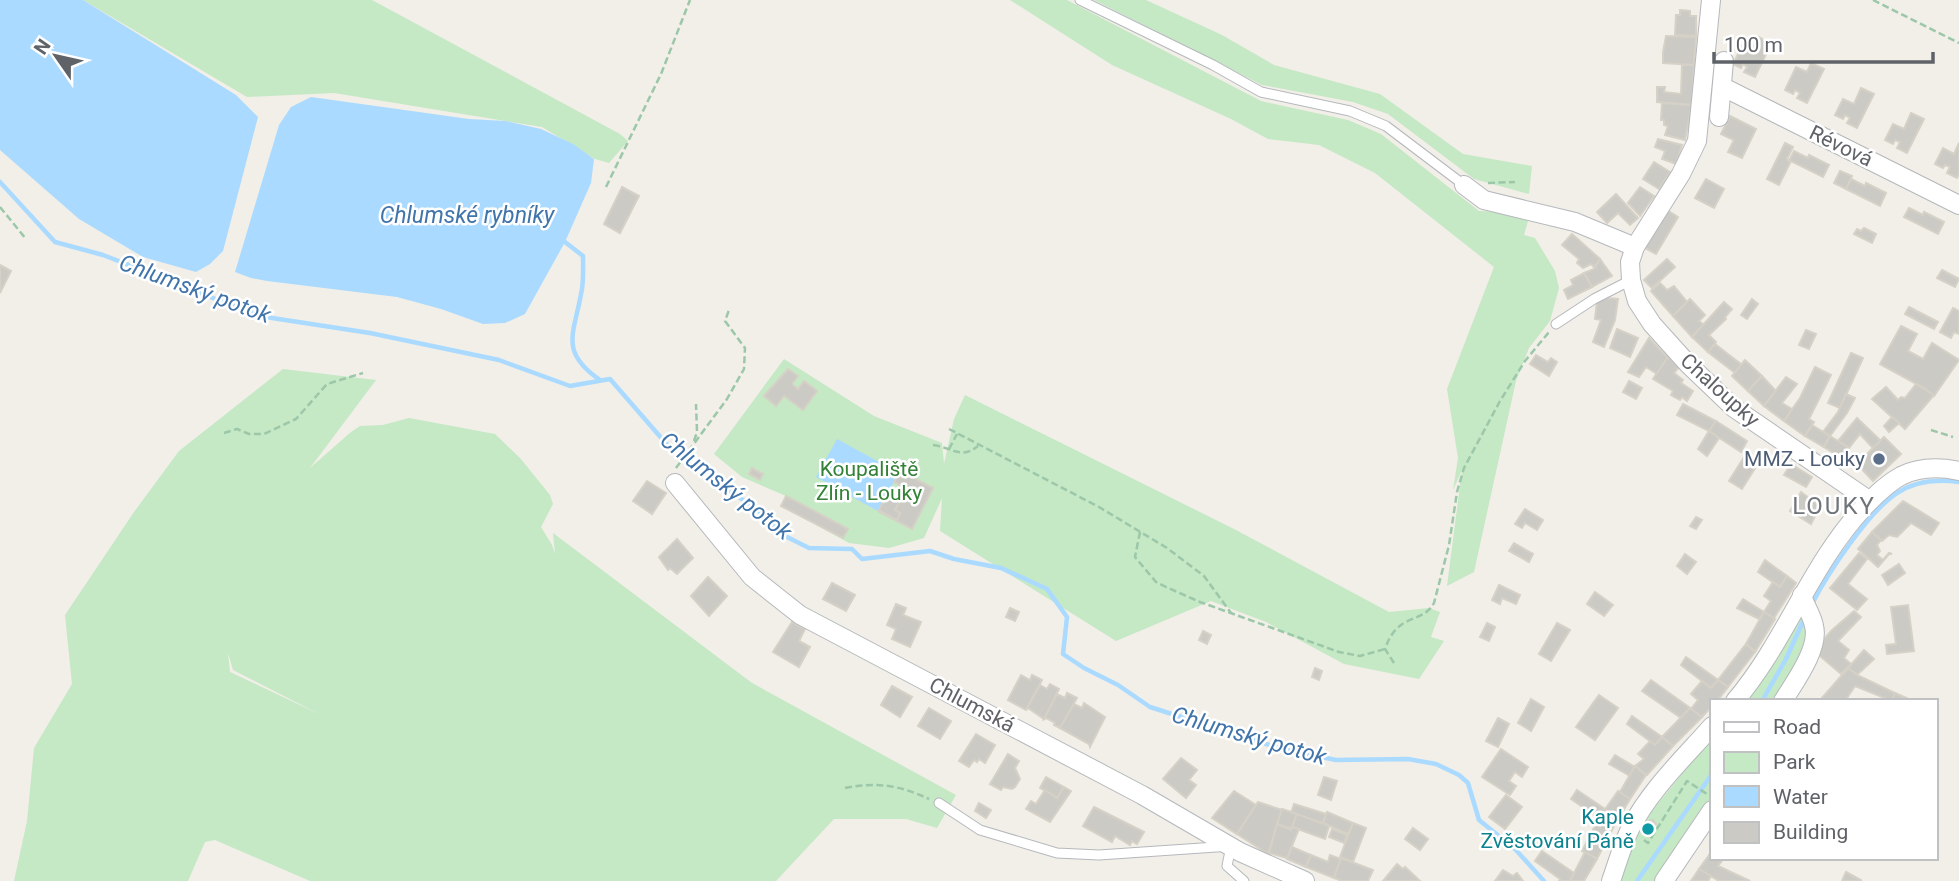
<svg xmlns="http://www.w3.org/2000/svg" width="1959" height="881" viewBox="0 0 1959 881" font-family="Roboto,sans-serif">
  <style>
    .green { fill: #c5e8c5; fill-rule: evenodd }
    .water { fill: #aadaff }
    .lines { fill: none; stroke-linecap: round; stroke-linejoin: round }
    .stream { stroke: #aadaff; stroke-width: 4.5 }
    .building { fill: #cccac5; stroke: #d6d1c6; stroke-width: 2 }
    .lane-casing { stroke: #b5b8bc; stroke-width: 11 }
    .street-casing { stroke: #b5b8bc; stroke-width: 20 }
    .path { stroke: #9cc7a9; stroke-width: 2.5; stroke-dasharray: 7 3.5; stroke-linecap: butt }
    .lane { stroke: #fff; stroke-width: 9 }
    .street { stroke: #fff; stroke-width: 18 }
    .service-dot { fill: #5c6f8a; stroke: #fff; stroke-width: 2.5 }
    .culture-dot { fill: #0f9aa8; stroke: #fff; stroke-width: 2.5 }
    .labels { text-anchor: middle; dominant-baseline: central; stroke-width: 5; stroke-linejoin: round; paint-order: stroke }
    .street-label { font-size: 21px; fill: #5f6368; stroke: #fff }
    .service-label { font-size: 21px; fill: #4e5e75; stroke: #fff; text-anchor: end }
    .park-label { font-size: 21px; fill: #348238; stroke: #fff }
    .culture-label { font-size: 21px; fill: #0d838f; stroke: #fff; text-anchor: end }
    .water-label { font-size: 23px; font-style: italic; fill: #4174aa; stroke: #fff }
    .quarter-label { font-size: 24px; letter-spacing: 2px; fill: #70757a; stroke: #fff }
  </style>
  <rect width="100%" height="100%" fill="#f1efe8"/>
  <!-- green -->
  <g class="green">
    <polygon points="83,0 372,0 620,134 628,141 609,163 595,159 542,127 334,93 247,97"/>
    <polygon points="1010,0 1067,0 1261,101 1348,120 1381,134 1479,211 1502,212 1528,221 1524,235 1535,238 1555,271 1559,288 1550,321 1529,348 1516,381 1474,572 1447,586 1462,470 1453,490 1458,458 1447,389 1494,267 1375,173 1319,145 1268,139 1231,119 1112,65"/>
    <polygon points="1094,0 1146,0 1222,35 1274,65 1380,94 1463,154 1532,166 1529,194 1474,179 1388,114 1353,102 1262,85"/>
    <polygon points="784,359 874,416 942,443 944,464 954,419 965,395 1234,529 1389,612 1429,608 1440,612 1431,637 1444,641 1419,679 1344,664 1266,622 1211,601 1116,641 940,531 942,498 924,538 889,548 849,543 781,506 786,496 742,477 714,454"/>
    <path d="M283 369 376 380 310 468 351 432 360 426 383 425 409 418 495 434 520 458 550 495 553 504 541 527 552 545 555 554 553 533 752 683 956 795 937 828 906 819H834L776 881H310L215 840 205 842 188 881H14L27 821 34 748 72 684 65 615 134 512 179 451ZM228 653 233 670 321 715 230 672Z"/>
    <path d="M1801 618 1809 625C1802 654 1793 675 1778 701H1742Z"/>
    <polygon points="1712,737 1712,799 1657,881 1618,881 1641,824"/>
  </g>
  <!-- water -->
  <g class="water">
    <polygon points="0,0 83,0 236,95 258,117 223,251 210,264 196,272 143,257 79,219 0,150"/>
    <polygon points="311,97 469,119 506,121 541,129 573,144 594,159 591,183 565,242 525,314 505,323 483,324 441,309 397,297 267,281 251,278 235,272 279,125 291,107"/>
    <polygon points="837,439 899,473 878,511 816,477"/>
  </g>
  <g class="lines">
    <!-- stream -->
    <g class="stream">
      <polyline points="0,182 55,242 103,255 259,316 370,333 499,360 570,386 610,379 670,448 764,515 781,534 809,548 852,549 862,559 930,551 954,559 1001,568 1047,589 1067,617 1063,654 1084,668 1118,685 1150,707 1279,748 1336,760 1408,759 1436,764 1459,775 1468,783 1479,820 1515,849 1544,881"/>
      <path d="M565 242 583 256C583 269 584 282 581 294 574 334 559 352 600 380"/>
      <path d="M1812 604C1828 573 1868 512 1897 493 1915 481 1938 479 1959 482"/>
      <polyline points="1762,701 1786,659 1805,617"/>
      <polyline points="1637,881 1712,774"/>
    </g>
  </g>
  <!-- building -->
  <g class="building">
    <polygon points="1680,10 1690,11 1690,16 1696,16 1696,36 1675,35 1676,15 1680,15"/>
    <polygon points="1666,36 1696,37 1694,65 1663,63 1663,52"/>
    <polygon points="1759,37 1771,44 1755,77 1744,72 1747,67 1743,64 1741,68 1733,64 1744,42 1754,47"/>
    <polygon points="1811,63 1824,69 1807,103 1797,98 1800,93 1795,90 1793,94 1785,90 1796,67 1807,72"/>
    <polygon points="1682,65 1694,65 1692,105 1657,102 1657,87 1665,87 1664,92 1681,94"/>
    <polygon points="1861,88 1874,94 1857,128 1847,123 1850,118 1845,115 1843,119 1835,115 1843,99 1854,104"/>
    <polygon points="1662,103 1692,105 1685,140 1665,135 1668,126 1664,125 1664,120 1661,120"/>
    <polygon points="1911,113 1924,119 1907,153 1897,148 1900,142 1895,140 1893,144 1885,140 1893,124 1904,129"/>
    <polygon points="1730,116 1756,129 1742,158 1728,152 1734,140 1721,134"/>
    <polygon points="1658,139 1682,145 1676,164 1662,159 1665,151 1655,147"/>
    <polygon points="1785,143 1793,147 1787,159 1789,161 1794,151 1808,158 1809,155 1829,165 1823,177 1791,161 1779,185 1767,179"/>
    <polygon points="1959,143 1959,174 1957,178 1947,173 1950,167 1945,165 1943,168 1935,164 1943,148 1954,154"/>
    <polygon points="1654,162 1670,172 1659,189 1643,179"/>
    <polygon points="1840,171 1852,176 1846,189 1834,183"/>
    <polygon points="1706,179 1724,189 1714,208 1695,198"/>
    <polygon points="1851,179 1865,186 1866,183 1886,193 1880,206 1846,189"/>
    <polygon points="622,187 639,196 620,233 604,224"/>
    <polygon points="1640,187 1654,196 1640,216 1628,203"/>
    <polygon points="1616,194 1638,218 1630,225 1618,213 1607,223 1597,212"/>
    <polygon points="1909,208 1923,215 1924,212 1944,222 1938,234 1904,217"/>
    <polygon points="1667,210 1678,217 1656,254 1645,248"/>
    <polygon points="1864,228 1876,234 1872,243 1854,234 1857,229 1861,231"/>
    <polygon points="1572,234 1600,259 1594,267 1591,264 1583,268 1577,263 1579,259 1562,245"/>
    <polygon points="1600,259 1612,276 1592,287 1584,273 1594,269"/>
    <polygon points="1667,259 1675,267 1652,288 1644,280"/>
    <polygon points="0,265 11,271 0,293"/>
    <polygon points="1942,270 1959,279 1955,287 1937,278"/>
    <polygon points="1584,273 1592,287 1568,299 1564,290 1573,285 1571,280"/>
    <polygon points="1660,283 1667,290 1674,286 1687,302 1673,316 1651,291"/>
    <polygon points="1606,298 1618,299 1615,320 1604,347 1593,342 1601,320 1595,319 1597,301"/>
    <polygon points="1690,299 1705,315 1699,321 1704,325 1692,337 1673,316"/>
    <polygon points="1752,299 1758,304 1747,319 1741,315"/>
    <polygon points="1724,302 1732,309 1725,317 1726,319 1709,335 1716,342 1708,352 1692,337"/>
    <polygon points="1909,307 1938,322 1934,329 1905,314"/>
    <polygon points="1953,308 1959,311 1959,334 1954,332 1951,338 1940,332"/>
    <polygon points="1901,326 1917,334 1908,351 1923,359 1932,343 1959,360 1934,396 1924,388 1880,364"/>
    <polygon points="1617,329 1638,338 1630,357 1610,348"/>
    <polygon points="1806,330 1816,334 1809,349 1799,345"/>
    <polygon points="1649,338 1668,358 1657,374 1646,367 1639,377 1628,372"/>
    <polygon points="1715,344 1742,365 1735,373 1708,352"/>
    <polygon points="1851,353 1863,358 1840,408 1828,403"/>
    <polygon points="1536,355 1548,362 1551,358 1557,362 1549,376 1530,364"/>
    <polygon points="1668,357 1679,367 1674,373 1683,380 1681,383 1693,391 1687,401 1682,397 1680,400 1671,395 1673,391 1653,379"/>
    <polygon points="1745,360 1762,376 1748,391 1732,376"/>
    <polygon points="1815,367 1831,375 1809,419 1814,422 1805,436 1784,421 1800,398"/>
    <polygon points="788,369 798,376 792,384 798,389 804,381 817,391 803,410 784,396 776,406 764,396"/>
    <polygon points="1762,376 1776,391 1764,406 1748,391"/>
    <polygon points="1786,377 1797,384 1782,403 1792,409 1784,421 1764,406"/>
    <polygon points="1629,381 1642,388 1636,399 1623,392"/>
    <polygon points="1916,384 1934,395 1905,429 1872,399 1886,387 1898,400 1901,397 1905,398"/>
    <polygon points="1846,394 1855,398 1847,413 1830,436 1823,432 1838,412"/>
    <polygon points="1683,404 1716,421 1709,431 1677,415"/>
    <polygon points="1892,417 1899,423 1889,432 1884,426"/>
    <polygon points="1857,418 1881,441 1873,448 1860,434 1849,448 1838,441"/>
    <polygon points="1716,421 1747,441 1741,452 1709,431"/>
    <polygon points="1812,425 1830,436 1824,447 1805,436"/>
    <polygon points="1709,431 1719,438 1707,456 1698,449"/>
    <polygon points="1830,436 1849,448 1841,458 1824,447"/>
    <polygon points="1884,437 1901,454 1873,481 1857,464"/>
    <polygon points="1744,457 1757,465 1742,489 1729,481"/>
    <polygon points="1791,464 1812,477 1806,487 1784,475"/>
    <polygon points="752,468 763,474 760,480 749,474"/>
    <polygon points="900,471 933,488 912,529 878,511 897,520 900,513 895,510 906,488 894,482"/>
    <polygon points="647,481 666,493 652,514 633,501"/>
    <polygon points="831,485 840,490 838,494 829,489"/>
    <polygon points="1801,492 1820,506 1811,524 1790,511"/>
    <polygon points="888,493 900,500 895,510 900,513 897,520 879,510"/>
    <polygon points="786,496 848,529 843,538 781,506"/>
    <polygon points="1903,501 1939,523 1931,535 1911,523 1897,537 1889,535 1882,541 1872,532"/>
    <polygon points="1525,509 1543,520 1537,530 1525,523 1522,528 1515,524"/>
    <polygon points="1696,517 1702,520 1696,529 1690,526"/>
    <polygon points="1872,532 1881,540 1877,545 1880,551 1877,555 1883,560 1889,553 1892,554 1889,554 1878,567 1858,549"/>
    <polygon points="677,539 693,558 677,574 670,568 668,570 659,557"/>
    <polygon points="1514,543 1533,554 1529,562 1509,551"/>
    <polygon points="1859,553 1867,559 1848,584 1867,599 1857,610 1830,588"/>
    <polygon points="1685,554 1696,562 1687,574 1677,566"/>
    <polygon points="1765,560 1787,576 1780,587 1758,572"/>
    <polygon points="1899,564 1905,573 1888,585 1882,575"/>
    <polygon points="1787,576 1796,583 1774,618 1764,612 1771,601 1764,596 1773,582 1780,587"/>
    <polygon points="708,577 727,596 709,616 691,596"/>
    <polygon points="832,583 855,595 846,611 823,599"/>
    <polygon points="1499,585 1520,595 1516,604 1502,598 1500,604 1492,600"/>
    <polygon points="1595,592 1613,605 1604,616 1587,604"/>
    <polygon points="1743,599 1764,612 1759,619 1737,608"/>
    <polygon points="896,604 906,608 903,615 921,622 910,647 892,639 896,629 887,625"/>
    <polygon points="1908,605 1914,651 1887,654 1886,645 1896,644 1891,607"/>
    <polygon points="1010,608 1019,612 1015,621 1006,617"/>
    <polygon points="1854,611 1861,617 1838,641 1849,650 1844,658 1851,664 1841,674 1814,651 1831,631"/>
    <polygon points="1764,612 1775,619 1755,652 1746,644"/>
    <polygon points="792,622 805,629 799,641 810,647 799,667 773,652"/>
    <polygon points="1487,623 1495,627 1489,641 1480,637"/>
    <polygon points="1557,623 1570,630 1551,661 1539,654"/>
    <polygon points="1203,631 1211,635 1207,644 1199,640"/>
    <polygon points="1746,644 1755,652 1728,687 1718,680"/>
    <polygon points="1864,650 1874,659 1857,675 1848,668"/>
    <polygon points="1686,657 1718,680 1711,688 1681,665"/>
    <polygon points="1315,668 1322,671 1319,680 1312,677"/>
    <polygon points="1848,668 1857,675 1895,693 1892,701 1855,686 1845,701 1824,701 1821,699"/>
    <polygon points="1021,675 1030,680 1032,675 1042,680 1026,710 1008,700"/>
    <polygon points="1651,680 1690,708 1681,718 1642,691"/>
    <polygon points="1718,680 1728,687 1717,701 1712,701 1712,706 1702,717 1691,709 1698,700 1691,694 1702,681 1711,688"/>
    <polygon points="1050,684 1059,689 1044,719 1028,708 1026,710 1040,685 1047,689"/>
    <polygon points="892,686 912,697 900,717 881,705"/>
    <polygon points="1067,693 1077,698 1060,728 1054,725 1055,723 1046,718 1044,719 1057,694 1065,698"/>
    <polygon points="1895,693 1913,701 1892,701"/>
    <polygon points="1599,695 1618,708 1595,740 1576,727"/>
    <polygon points="1531,699 1544,707 1531,731 1518,723"/>
    <polygon points="1084,703 1105,717 1090,747 1089,744 1060,728 1074,704 1082,708"/>
    <polygon points="929,708 951,721 940,739 918,726"/>
    <polygon points="1690,708 1702,717 1673,746 1662,737"/>
    <polygon points="1632,716 1662,737 1655,745 1627,724"/>
    <polygon points="1498,718 1509,724 1498,747 1486,741"/>
    <polygon points="976,734 995,745 985,763 979,759 977,762 974,760 969,767 959,761"/>
    <polygon points="1662,737 1673,746 1647,775 1635,766 1644,759 1638,754 1650,741 1655,745"/>
    <polygon points="1501,749 1528,767 1522,777 1515,772 1509,781 1516,786 1510,795 1482,777"/>
    <polygon points="1008,754 1019,761 1015,768 1020,779 1015,787 1012,789 1003,787 1001,790 990,784"/>
    <polygon points="1615,755 1635,767 1630,776 1609,764"/>
    <polygon points="1181,758 1197,770 1189,780 1196,785 1186,798 1163,779"/>
    <polygon points="1635,766 1646,775 1630,799 1618,791 1620,792"/>
    <polygon points="1046,777 1064,787 1057,798 1040,788"/>
    <polygon points="1324,777 1337,781 1331,800 1318,795"/>
    <polygon points="1064,787 1071,791 1050,822 1026,809 1031,801 1036,804 1045,790 1057,798"/>
    <polygon points="1577,790 1605,809 1599,818 1571,799"/>
    <polygon points="1234,791 1256,805 1237,834 1212,818"/>
    <polygon points="1618,791 1630,799 1614,826 1599,818"/>
    <polygon points="1506,795 1522,807 1505,829 1489,817"/>
    <polygon points="1258,802 1282,810 1268,854 1237,834"/>
    <polygon points="979,803 991,810 986,818 975,811"/>
    <polygon points="1294,804 1326,814 1323,823 1291,813"/>
    <polygon points="1094,807 1144,832 1137,844 1132,841 1130,845 1115,836 1112,842 1083,826"/>
    <polygon points="1282,809 1297,814 1292,829 1277,824"/>
    <polygon points="1327,812 1353,823 1348,834 1323,823"/>
    <polygon points="1297,814 1329,826 1325,839 1292,827"/>
    <polygon points="1599,818 1614,826 1597,859 1582,851"/>
    <polygon points="1653,820 1656,824 1648,837 1642,833 1649,821"/>
    <polygon points="1353,823 1366,828 1353,862 1340,857"/>
    <polygon points="1277,824 1291,830 1292,827 1299,829 1287,858 1269,853"/>
    <polygon points="1413,828 1428,839 1420,850 1405,839"/>
    <polygon points="1332,829 1347,835 1344,843 1329,837"/>
    <polygon points="1292,847 1311,855 1306,867 1287,859"/>
    <polygon points="1542,851 1574,873 1570,881 1559,881 1560,879 1535,861"/>
    <polygon points="1712,851 1712,858 1724,858 1718,866 1750,881 1719,881 1699,869"/>
    <polygon points="1585,852 1597,859 1584,881 1570,881"/>
    <polygon points="1311,855 1328,862 1330,855 1341,859 1334,878 1306,867"/>
    <polygon points="1341,858 1373,870 1368,881 1342,881 1334,878"/>
    <polygon points="1397,864 1403,869 1405,867 1420,881 1383,881"/>
    <polygon points="1699,869 1711,876 1708,881 1691,881"/>
    <polygon points="1503,870 1513,876 1517,873 1523,881 1495,881"/>
    <polygon points="1846,872 1861,880 1861,881 1842,881"/>
  </g>
  <g class="lines">
    <!-- lane casing -->
    <g class="lane-casing">
      <g id="lane">
        <polyline points="1080,0 1213,65 1261,92 1350,111 1386,126 1464,185"/>
        <polyline points="1556,324 1594,299 1631,280"/>
        <polyline points="939,803 980,830 1057,853 1099,855 1231,846 1227,866 1244,881"/>
      </g>
    </g>
    <!-- street casing -->
    <g class="street-casing">
      <g id="street">
        <polyline points="1711,0 1697,141 1681,174 1635,247 1630,262 1631,280 1637,301 1652,324 1688,364 1734,408 1870,501"/>
        <polyline points="1723,87 1959,205"/>
        <polyline points="1719,117 1724,61"/>
        <polyline points="1464,185 1484,200 1575,222 1635,247"/>
        <polyline points="675,483 752,577 800,615 1142,795 1240,852 1305,881"/>
        <path d="M1735 701C1786 641 1810 565 1864 507 1875 496 1886 484 1901 476 1919 467 1940 467 1959 471"/>
        <path d="M1783 701C1794 683 1820 648 1814 626 1812 615 1805 606 1802 595"/>
        <path d="M1611 881C1617 864 1622 846 1630 829 1650 790 1683 759 1712 726"/>
        <polyline points="1664,881 1712,810"/>
      </g>
    </g>
    <!-- path -->
    <g class="path">
      <polyline points="1873,0 1959,43"/>
      <polyline points="1488,183 1515,182"/>
      <polyline points="606,187 661,74 690,0"/>
      <polyline points="0,207 26,239"/>
      <polyline points="949,429 1099,507 1167,548 1204,576 1231,613"/>
      <polyline points="1931,430 1953,437"/>
      <polyline points="224,433 237,429 249,434 264,434 296,419 327,384 363,373"/>
      <polyline points="694,441 697,432 696,404"/>
      <path d="M933 445C951 447 961 460 978 446"/>
      <polyline points="949,449 957,434"/>
      <polyline points="676,468 727,399 744,369 745,348 725,321 729,310"/>
      <polyline points="1140,532 1135,557 1156,582 1166,587 1200,602 1339,652 1360,656 1385,649"/>
      <path d="M1394 663 1385 649C1398 611 1422 625 1434 603L1449 545 1457 492 1464 468 1500 401 1525 361 1549 332"/>
      <path d="M845 788C878 782 899 785 929 799"/>
      <polyline points="1644,840 1648,843 1687,781 1707,794"/>
    </g>
    <!-- lane -->
    <use href="#lane" class="lane"/>
    <!-- street -->
    <use href="#street" class="street"/>
  </g>
  <!-- markers -->
  <circle class="service-dot" cx="1879" cy="459" r="7"/>
  <circle class="culture-dot" cx="1648" cy="829" r="7"/>
  <g class="labels">
    <!-- street labels -->
    <g class="street-label">
      <text transform="translate(1841 146) rotate(26)">Révová</text>
      <text transform="translate(1720 390) rotate(42)">Chaloupky</text>
      <text transform="translate(972 705) rotate(28)">Chlumská</text>
    </g>
    <!-- service labels -->
    <g class="service-label">
      <text x="1865" y="459">MMZ - Louky</text>
    </g>
    <!-- park labels -->
    <g class="park-label">
      <text x="869" y="469">Koupaliště<tspan x="869" dy="24">Zlín - Louky</tspan></text>
    </g>
    <!-- culture labels -->
    <g class="culture-label">
      <text x="1634" y="817">Kaple<tspan x="1634" dy="24">Zvěstování Páně</tspan></text>
    </g>
    <!-- water labels -->
    <g class="water-label">
      <text x="467" y="215">Chlumské rybníky</text>
      <text transform="translate(195 289) rotate(20)">Chlumský potok</text>
      <text transform="translate(726 486) rotate(38)">Chlumský potok</text>
      <text transform="translate(1249 736) rotate(16)">Chlumský potok</text>
    </g>
    <!-- quarter labels -->
    <g class="quarter-label">
      <text x="1834" y="506">LOUKY</text>
    </g>
  </g>
  <!-- legend -->
  <rect x="1710" y="699" width="228" height="161" fill="#ffffff" stroke="#bfc1c3" stroke-width="2"/>
  <rect x="1724" y="722" width="35" height="10" fill="#ffffff" stroke="#bfc1c3" stroke-width="2"/>
  <text x="1773" y="734" font-size="21" fill="#5f6368">Road</text>
  <rect x="1724" y="752" width="35" height="21" fill="#c5e8c5" stroke="#bfc1c3" stroke-width="2"/>
  <text x="1773" y="769" font-size="21" fill="#5f6368">Park</text>
  <rect x="1724" y="786" width="35" height="21" fill="#aadaff" stroke="#bfc1c3" stroke-width="2"/>
  <text x="1773" y="804" font-size="21" fill="#5f6368">Water</text>
  <rect x="1724" y="822" width="35" height="21" fill="#cccac5" stroke="#bfc1c3" stroke-width="2"/>
  <text x="1773" y="839" font-size="21" fill="#5f6368">Building</text>
  <!-- north arrow -->
  <g transform="translate(56 56) rotate(304)" stroke="#ffffff" stroke-width="5" paint-order="stroke">
  <path d="M0-5L12 26L0 18L-12 26Z" fill="#5f6368"/>
  <text y="-10" font-size="19" font-weight="bold" text-anchor="middle" fill="#5f6368">N</text>
  </g>
  <!-- scale -->
  <path d="M1714 52v10h219v-10" fill="none" stroke="#5f6368" stroke-width="3.5"/>
  <text x="1724" y="52" font-size="21" fill="#5f6368" stroke="#ffffff" stroke-width="5" paint-order="stroke">100 m</text>
</svg>
